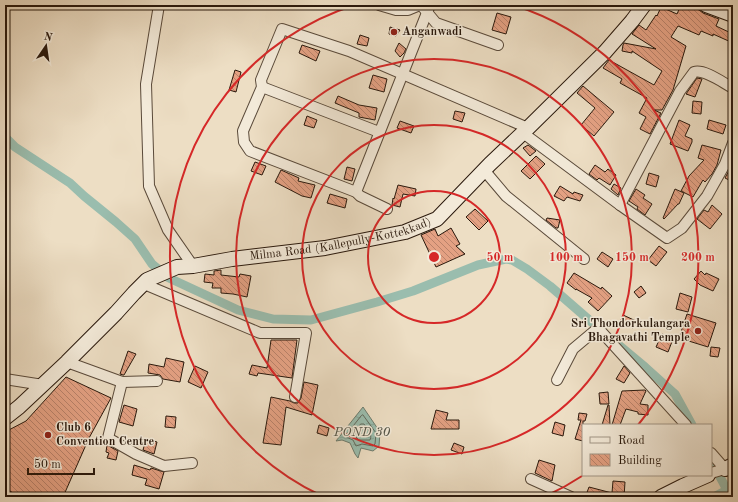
<svg xmlns="http://www.w3.org/2000/svg" width="738" height="502" viewBox="0 0 738 502" font-family="'Old Standard TT',serif">
  <style>
    .water { fill: url(#water-ripples); stroke: #6d7b6d }
    .lines { fill: none; stroke-linecap: round; stroke-linejoin: round }
    .shore { stroke: #626a5d; stroke-width: 1 }
    .canal { stroke: #9abdae; stroke-width: 9 }
    .building { fill: url(#building-back-hatch); stroke: #29180c }
    .street-casing { stroke: #5a4a3a; stroke-width: 12 }
    .secondary-casing { stroke: #29180c; stroke-width: 16 }
    .street { stroke: #f3ead9; stroke-width: 10 }
    .secondary { stroke: #f3ead9; stroke-width: 14 }
    .ring { fill: none; stroke: #d62828; stroke-width: 2 }
    .poi-dot { fill: #8f2418; stroke: #f3ead9; stroke-width: 1.5 }
    .labels { text-anchor: middle; dominant-baseline: central; stroke-width: 3; stroke-linejoin: round; paint-order: stroke }
    .poi-label { font-size: 12px; font-weight: bold; fill: #29180c; stroke: #f3ead9; text-anchor: start }
    .street-label { font-size: 12px; fill: #29180c; stroke: #f3ead9 }
    .water-label { font-size: 13px; font-style: italic; fill: #515245; stroke: #f3ead9 }
    .centre { fill: #d62828; stroke: #f3ead9; stroke-width: 2 }
    .ring-label { font-size: 12px; text-anchor: middle; font-weight: bold; fill: #d62828; stroke: #f3ead9; stroke-width: 3; stroke-linejoin: round; paint-order: stroke }
  </style>
  <defs>
    <pattern id="water-ripples" width="26" height="14" patternUnits="userSpaceOnUse"><rect width="26" height="14" fill="#9abdae"/><path d="M2 4q2-2 4 0t4 0M15 11q2-2 4 0t4 0" fill="none" stroke="#85a294"/></pattern>
    <pattern id="building-back-hatch" width="6" height="6" patternUnits="userSpaceOnUse"><rect width="6" height="6" fill="#e4a183"/><path d="M-1 5l2 2M0 0l6 6M5-1l2 2" fill="none" stroke="#b9826a"/></pattern>
  </defs>
  <rect width="100%" height="100%" fill="#eddec4"/>
  <filter id="stains"><feTurbulence type="fractalNoise" baseFrequency=".005" numOctaves="4"/><feColorMatrix values="0 0 0 0 .2 0 0 0 0 .09 0 0 0 0 .02 0 0 0 .5 -.17"/></filter>
  <radialGradient id="worn" r=".72"><stop offset=".6" stop-color="#630" stop-opacity="0"/><stop offset="1" stop-color="#630" stop-opacity=".3"/></radialGradient>
  <!-- water -->
  <polygon class="water" points="363,407 380,432 379,446 373,451 361,448 358,458 355,454 350,443 342,440 336,441"/>
  <g class="lines">
    <!-- shore -->
    <g class="shore">
      <polygon points="363,415 376,433 375,444 373,446 362,444 356,446 353,440 346,437 346,435 361,416"/>
      <path d="M361 424H364C367 429 373 434 370 440H359L354 435V433Z"/>
    </g>
    <!-- canal -->
    <g class="canal">
      <polyline points="5,137 15,147 70,183 84,196 116,222 135,239 152,264 169,278 238,310 273,319 311,320 377,302 413,291 478,265 506,259 512,260 527,269 550,286 603,332"/>
      <polyline points="615,342 645,367 675,394 692,425"/>
      <polyline points="711,460 727,490"/>
      <polyline points="714,497 727,490 732,489"/>
    </g>
  </g>
  <!-- building -->
  <g class="building">
    <polygon points="681,5 687,5 699,10 703,13 719,19 716,26 733,34 733,43 713,34 713,36 701,31 699,35 678,26 671,37 686,46 673,90 662,110 654,110 661,113 650,134 640,129 646,117 639,113 647,98 620,83 622,79 603,68 609,60 654,85 662,71 632,51 632,53 622,51 623,45 624,43 656,49 632,34 639,25 646,30 656,15 657,16 661,7 677,14"/>
    <polygon points="497,13 511,17 506,34 492,30"/>
    <polygon points="390,27 400,30 396,36 389,34"/>
    <polygon points="360,35 369,38 367,46 357,44"/>
    <polygon points="399,43 406,49 404,53 400,57 395,51"/>
    <polygon points="302,45 320,51 316,61 299,53"/>
    <polygon points="235,70 241,72 236,92 229,90"/>
    <polygon points="373,75 387,79 384,92 369,88"/>
    <polygon points="697,78 702,79 695,97 686,94"/>
    <polygon points="583,86 614,112 594,136 581,125 595,108 577,93"/>
    <polygon points="338,96 359,105 377,108 375,120 359,117 359,113 335,103"/>
    <polygon points="693,101 702,102 701,114 692,113"/>
    <polygon points="455,111 465,113 462,122 453,119"/>
    <polygon points="307,116 317,120 314,128 304,125"/>
    <polygon points="679,120 690,125 685,136 692,139 692,142 688,151 670,144"/>
    <polygon points="709,120 726,125 723,134 707,129"/>
    <polygon points="400,121 414,126 411,133 397,128"/>
    <polygon points="528,145 536,151 530,156 523,148"/>
    <polygon points="702,145 721,150 717,165 712,174 705,182 703,180 693,197 681,191 689,176 704,160 698,158"/>
    <polygon points="536,156 545,164 530,179 521,171"/>
    <polygon points="255,162 266,166 262,175 251,171"/>
    <polygon points="733,163 733,182 725,178"/>
    <polygon points="595,165 605,172 608,169 616,175 610,185 599,178 597,180 589,174"/>
    <polygon points="347,167 355,169 352,181 344,179"/>
    <polygon points="281,170 299,178 298,181 315,185 311,198 302,196 275,182"/>
    <polygon points="649,173 659,176 656,187 646,184"/>
    <polygon points="614,184 621,188 618,195 611,189"/>
    <polygon points="398,185 416,189 415,196 403,194 400,207 392,205 393,198 394,199"/>
    <polygon points="560,186 573,194 574,192 583,195 580,201 567,197 564,201 554,196"/>
    <polygon points="636,189 645,195 643,198 652,204 645,215 637,209 638,207 629,201"/>
    <polygon points="675,189 684,193 679,204 678,204 664,219 663,218"/>
    <polygon points="330,194 347,199 345,208 327,203"/>
    <polygon points="712,205 722,214 710,229 697,219 704,210 708,212"/>
    <polygon points="475,209 488,221 479,230 466,217"/>
    <polygon points="547,218 560,220 558,228 556,228 546,220"/>
    <polygon points="451,228 460,244 456,246 465,254 436,267 421,235 435,229 438,236"/>
    <polygon points="659,246 667,252 656,266 648,260"/>
    <polygon points="602,252 613,259 608,267 597,259"/>
    <polygon points="221,270 221,275 239,277 240,274 251,276 247,297 233,294 221,293 221,288 212,288 213,283 204,282 205,274 214,275 214,271"/>
    <polygon points="701,271 705,275 706,273 719,279 713,291 700,285 694,279"/>
    <polygon points="574,273 601,289 602,287 612,296 598,311 588,302 592,298 576,289 576,290 567,283"/>
    <polygon points="641,286 646,293 639,298 634,292"/>
    <polygon points="680,293 692,297 688,312 676,309"/>
    <polygon points="687,314 716,323 708,347 679,338"/>
    <polygon points="623,315 636,321 633,328 620,322"/>
    <polygon points="662,334 673,339 668,352 656,347"/>
    <polygon points="271,340 297,340 292,378 258,373 257,376 249,374 252,365 267,368"/>
    <polygon points="711,347 720,348 718,357 710,356"/>
    <polygon points="128,351 136,354 124,375 123,375 120,374"/>
    <polygon points="166,358 184,362 180,382 163,379 160,375 148,373 149,364 164,367"/>
    <polygon points="195,366 208,372 201,388 188,382"/>
    <polygon points="624,366 630,373 624,383 616,379"/>
    <polygon points="66,377 111,398 89,438 63,497 22,497 5,489 5,432 26,421"/>
    <polygon points="304,382 318,385 312,415 286,407 281,445 263,443 271,397 290,401 294,403 298,403 301,398"/>
    <polygon points="645,390 646,391 640,404 648,405 648,415 638,414 638,412 626,409 620,425 612,425 622,391"/>
    <polygon points="608,392 609,404 600,404 599,393"/>
    <polygon points="124,405 137,409 133,426 119,422"/>
    <polygon points="608,405 609,405 610,425 602,425"/>
    <polygon points="436,410 448,413 446,420 459,420 459,429 431,429"/>
    <polygon points="579,413 587,414 585,421 583,421 583,441 575,439 581,420 578,420"/>
    <polygon points="166,416 176,417 175,428 165,427"/>
    <polygon points="555,422 565,425 563,436 552,433"/>
    <polygon points="319,425 329,428 327,436 317,433"/>
    <polygon points="146,439 157,442 154,454 143,450"/>
    <polygon points="454,443 464,447 462,454 451,450"/>
    <polygon points="107,445 118,451 116,460 107,458 109,453 106,452"/>
    <polygon points="539,460 555,465 552,481 535,473"/>
    <polygon points="134,465 150,470 151,468 164,472 159,489 145,485 147,479 132,475"/>
    <polygon points="613,481 625,482 624,497 593,497 586,495 589,487 612,493"/>
  </g>
  <g class="lines">
    <!-- street casing -->
    <g class="street-casing">
      <g id="street">
        <polyline points="159,5 146,84 149,186 168,230 193,266"/>
        <polyline points="379,5 396,10 408,10 420,5"/>
        <polyline points="421,5 436,23 498,45"/>
        <polyline points="262,87 379,132"/>
        <polyline points="523,133 620,205 667,238 682,228 707,196 725,164 733,143"/>
        <polyline points="484,170 506,196 584,259"/>
        <polyline points="356,192 430,5"/>
        <path d="M620 205 680 91 694 72C705 69 723 83 733 88"/>
        <polyline points="387,209 360,196 356,192 250,151 244,142 243,131 262,87 261,80 282,29 349,51 528,128"/>
        <polyline points="144,284 260,333 306,333 295,397"/>
        <polyline points="67,362 122,382 157,381"/>
        <polyline points="5,379 43,385"/>
        <polyline points="557,380 573,349 598,328 686,425"/>
        <polyline points="122,382 108,438 136,454 164,466 192,463"/>
        <polyline points="711,453 725,469 711,473"/>
        <polyline points="531,479 571,497"/>
      </g>
    </g>
    <!-- secondary casing -->
    <g class="secondary-casing">
      <g id="secondary">
        <polyline points="706,5 733,15"/>
        <path id="s1" d="M5 418 19 407 67 362 116 313 134 293 147 280 177 267 193 266 232 259 325 248 405 232 437 219 490 164 528 128 605 52 632 21 644 5"/>
        <polyline points="725,469 733,465"/>
        <polyline points="661,497 683,486 708,475"/>
      </g>
    </g>
    <!-- street -->
    <use href="#street" class="street"/>
    <!-- secondary -->
    <use href="#secondary" class="secondary"/>
  </g>
  <!-- distance rings -->
  <g class="ring">
    <circle cx="434" cy="257" r="66"/>
    <circle cx="434" cy="257" r="132"/>
    <circle cx="434" cy="257" r="198"/>
    <path d="M582 476A264 264 0 0 1 546 496M322 496A264 264 0 0 1 355 5M513 5A264 264 0 0 1 638 425"/>
  </g>
  <!-- markers -->
  <g class="poi-dot">
    <circle cx="394" cy="32" r="4"/>
    <circle cx="698" cy="331" r="4"/>
    <circle cx="48" cy="435" r="4"/>
  </g>
  <g class="labels">
    <!-- poi labels -->
    <g class="poi-label">
      <text x="402" y="32">Anganwadi</text>
      <text x="690" y="324" text-anchor="end">Sri Thondorkulangara<tspan x="690" dy="14">Bhagavathi Temple</tspan></text>
      <text x="56" y="428">Club 6<tspan x="56" dy="14">Convention Centre</tspan></text>
    </g>
    <!-- street labels -->
    <g class="street-label">
      <text stroke="none"><textPath href="#s1" startOffset="397">Milma Road (Kallepully-Kottekkad)</textPath></text>
    </g>
    <!-- water labels -->
    <g class="water-label">
      <text x="362" y="432">POND 30</text>
    </g>
  </g>
  <circle cx="434" cy="257" r="6" class="centre"/>
  <g class="ring-label">
    <text x="500" y="261">50 m</text>
    <text x="566" y="261">100 m</text>
    <text x="632" y="261">150 m</text>
    <text x="698" y="261">200 m</text>
  </g>
  <!-- margin -->
  <rect width="738" height="502" fill="none" stroke="#eddec4" stroke-width="20"/>
  <rect x="6" y="6" width="726" height="490" fill="none" stroke="#29180c" stroke-width="2"/>
  <rect x="10" y="10" width="718" height="482" fill="none" stroke="#29180c"/>
  <!-- legend -->
  <rect x="582" y="424" width="130" height="52" fill="#f3ead9" stroke="#a29687"/>
  <rect x="590" y="437" width="20" height="6" fill="#f3ead9" stroke="#a29687"/>
  <text x="618" y="444" font-size="12" fill="#29180c">Road</text>
  <rect x="590" y="454" width="20" height="12" fill="url(#building-back-hatch)" stroke="#a29687"/>
  <text x="618" y="464" font-size="12" fill="#29180c">Building</text>
  <!-- north arrow -->
  <g transform="translate(46 46) rotate(13)" stroke="#f3ead9" stroke-width="3" paint-order="stroke">
  <path d="M0-3L7 15L0 10L-7 15Z" fill="#29180c"/>
  <text y="-6" font-size="11" font-weight="bold" text-anchor="middle" fill="#29180c">N</text>
  </g>
  <!-- scale -->
  <path d="M28 468v6h66v-6" fill="none" stroke="#29180c" stroke-width="2"/>
  <text x="34" y="468" font-size="12" fill="#29180c" stroke="#f3ead9" stroke-width="3" paint-order="stroke">50 m</text>
  <rect width="100%" height="100%" filter="url(#stains)"/>
  <rect width="100%" height="100%" fill="url(#worn)"/>
</svg>
